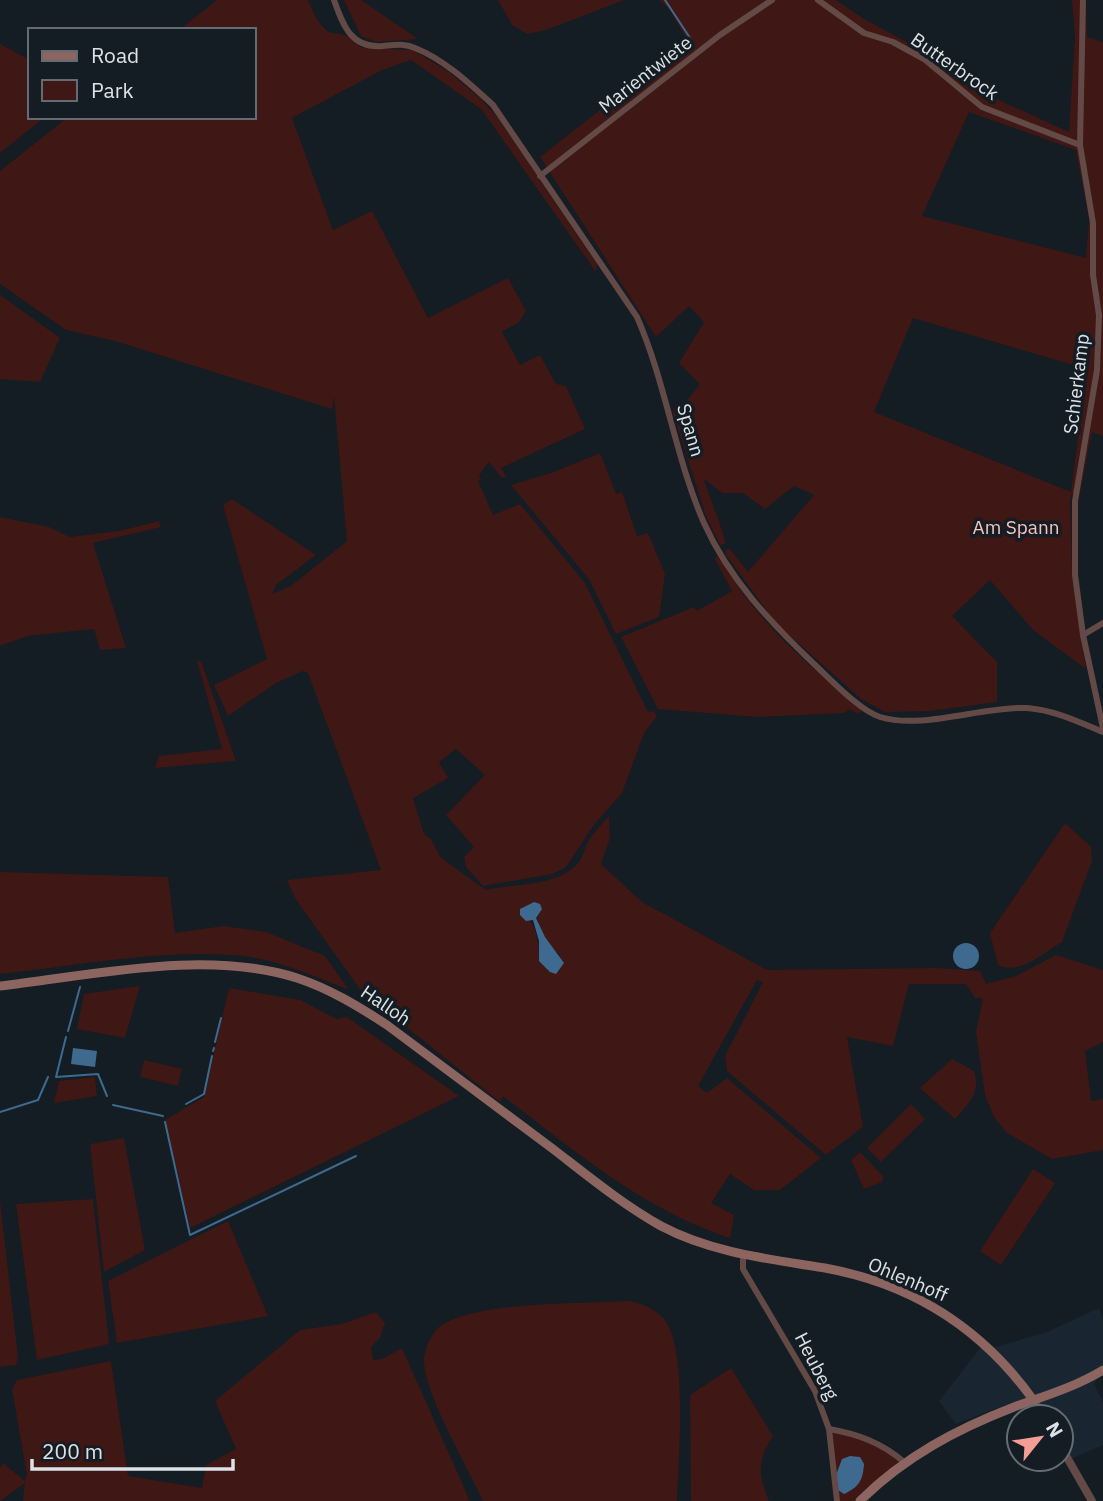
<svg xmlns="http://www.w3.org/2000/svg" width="1103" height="1501" viewBox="0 0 1103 1501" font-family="'IBM Plex Sans',sans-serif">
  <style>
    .built { fill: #192632 }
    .green { fill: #3f1715; fill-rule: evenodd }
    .water { fill: #3e6a90 }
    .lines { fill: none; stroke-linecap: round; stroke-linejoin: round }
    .stream { stroke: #3e6a90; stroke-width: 2 }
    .minor { stroke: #634a47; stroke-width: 6 }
    .tertiary { stroke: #634a47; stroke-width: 8 }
    .secondary { stroke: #8c6460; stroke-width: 9 }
    .labels { text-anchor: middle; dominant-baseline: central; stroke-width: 7; stroke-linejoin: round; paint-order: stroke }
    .street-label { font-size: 19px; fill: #dce2e7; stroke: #141c24 }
    .park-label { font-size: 19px; fill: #fbc3be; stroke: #141c24 }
  </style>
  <rect width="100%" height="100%" fill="#141c24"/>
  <!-- built -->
  <polygon class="built" points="1099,1308 1103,1321 1103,1371 1094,1384 1103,1402 1103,1445 1067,1461 1061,1451 1061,1417 1042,1417 1037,1408 1013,1402 956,1424 939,1401 981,1347 996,1347 1047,1332"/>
  <!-- green -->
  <g class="green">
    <path d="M217 0H308L317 20 328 32 345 35 362 48 413 50 449 72 480 98 498 118 597 264 596 272 481 109 411 60 382 70 292 118 333 230 372 211 428 318 508 278 526 311 519 322 502 332 520 365 540 355 556 384 566 386 585 429 501 468 506 476 502 478 489 462 479 475 481 480 478 481 493 515 520 504 585 583 648 712 654 711 657 716 644 733 622 793 593 826 566 867 552 874 483 886 466 867 464 857 474 847 446 815 485 775 456 749 439 762 448 778 413 798 424 834 431 839 441 858 486 890C516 883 558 887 579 862 584 856 584 848 588 842 593 833 602 824 609 816L610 838 601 864 642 902 767 970 937 968 980 971 986 984 1016 976 1056 955 1103 970V1042L1085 1051 1091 1101 1103 1099V1150L1052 1159 1007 1133 994 1117 985 1095 976 1032 983 998H975L966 984H909L893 1046 847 1037 863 1127 826 1155 727 1071 725 1056 763 982 757 980 698 1086 707 1093 727 1078 821 1158 780 1190H754L730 1174 711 1203 734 1215 730 1238C643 1210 575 1151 503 1096L500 1102 361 991 295 898 287 880 381 870 308 673 303 671 276 683 228 716 214 685 267 659 223 505 232 499 316 555 276 585 272 594 291 586 347 541 334 397 332 409 115 341 66 330 0 284V171L68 117H254V30H179ZM534 902C537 922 543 942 560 955L539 961C539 940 537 923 520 910Z"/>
    <polygon points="344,0 361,0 418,39 376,42 361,36"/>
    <polygon points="498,0 624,0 546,30 527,34 512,25"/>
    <path d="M659 0H836L864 19 929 54 973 88 1069 132 1075 36 1072 0H1086L1087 37 1103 42V436L1092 432 1078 503 1072 493 1070 500 1072 575 1086 669 1033 630 990 580 952 616 997 662V702L930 711 885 712 861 699 776 623 726 555V549H730L748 572 814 495 794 486 765 509 743 493H722L704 479C707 493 726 535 725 544L720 545 706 516 672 410 681 408 700 384 679 363 704 322 689 306 656 337 540 157 688 41 669 9ZM969 112 1076 150 1089 219 1086 258 922 216ZM913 318 1087 369 1071 492 874 412Z"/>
    <polygon points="0,44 30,60 30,117 45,117 0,153"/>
    <polygon points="0,295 60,338 40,382 0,379"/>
    <polygon points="600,453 616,494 622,492 637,536 648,533 665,574 659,617 616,634 589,579 511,485 554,472"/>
    <polygon points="0,517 49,527 70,537 119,531 159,521 161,527 93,543 126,648 100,650 94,629 27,636 0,646"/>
    <path d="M717 555C760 625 802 660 863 711L859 714 849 709 845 713 756 717 658 709 621 637 694 607 697 611 732 591 715 559Z"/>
    <polygon points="197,661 201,661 236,761 155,768 159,756 222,749"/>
    <path d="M1065 823 1091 847 1092 861 1062 942C1045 952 1019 976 998 965L990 933Z"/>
    <path d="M0 872 168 877 175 933 223 926 266 932 325 956 349 990C311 975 271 957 231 955 153 950 77 966 0 974Z"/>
    <polygon points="140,986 125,1038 77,1029 84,994"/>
    <polygon points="229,988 300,1000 337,1019 347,1017 459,1096 190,1228 165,1120 204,1097"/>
    <path d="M952 1059 974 1071C981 1093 969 1103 955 1119L920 1088Z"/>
    <polygon points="144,1060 182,1069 178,1086 140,1077"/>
    <polygon points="95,1077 97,1096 54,1103 59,1081"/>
    <polygon points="911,1104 925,1119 881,1162 867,1148"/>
    <polygon points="124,1138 145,1250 104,1272 90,1144"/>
    <polygon points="860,1152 883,1176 882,1182 864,1189 851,1160"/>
    <polygon points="1033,1169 1055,1183 1001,1265 980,1251"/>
    <polygon points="93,1199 109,1344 37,1360 16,1204"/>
    <polygon points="0,1201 18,1357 16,1365 0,1367"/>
    <polygon points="228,1221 268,1316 117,1343 108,1281"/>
    <path d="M630 1301C642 1304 654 1308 663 1318 689 1346 678 1462 677 1501H483C469 1470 422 1389 424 1359 425 1346 434 1328 445 1323 488 1301 580 1304 630 1301Z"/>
    <polygon points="376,1312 385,1323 380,1338 371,1347 373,1360 382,1359 402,1348 470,1501 23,1501 25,1483 0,1501 0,1468 3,1463 25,1481 27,1475 12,1389 17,1380 111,1361 128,1476 202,1488 206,1465 236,1449 215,1401 300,1330 342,1324"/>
    <path d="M731 1368 773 1436C757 1461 758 1473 769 1501H691L690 1395Z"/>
    <path d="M831 1432C856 1436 881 1443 899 1462L855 1501H839Z"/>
  </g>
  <!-- water -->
  <g class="water">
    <polygon points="534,902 540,904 542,909 536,918 545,937 564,963 556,974 550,972 539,961 539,941 533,920 526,921 520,915 520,909"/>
    <circle cx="966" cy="956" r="13"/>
    <polygon points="73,1048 97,1051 95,1067 71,1064"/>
    <path d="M850 1456 860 1457 864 1464C863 1480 859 1487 844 1494L838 1490 836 1475 842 1459Z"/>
  </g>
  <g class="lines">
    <!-- stream -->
    <g class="stream">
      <polyline points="665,0 692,41"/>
      <polyline points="68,1031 80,987"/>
      <polyline points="66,1037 56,1077 98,1074 107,1096"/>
      <polyline points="215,1042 221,1018"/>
      <polyline points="213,1051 214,1048"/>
      <polyline points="186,1104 204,1094 212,1056"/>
      <polyline points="113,1105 163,1116"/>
      <polyline points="0,1112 38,1100 48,1077"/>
      <polyline points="165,1122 190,1235 356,1156"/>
    </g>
    <!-- minor -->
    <g class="minor">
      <path d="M334 0C343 25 351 49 383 46 394 45 404 43 415 48 445 60 470 84 493 105L637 317C666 383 675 457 704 523 729 579 771 623 814 664 830 679 859 710 880 717 922 730 983 706 1027 708 1054 710 1079 722 1103 732"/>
      <polyline points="818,0 864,33 893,42 924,59 982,107 1080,145"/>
      <polyline points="1083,0 1080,145 1093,223 1093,275 1099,315 1097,370 1075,501 1075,575 1083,635 1103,728"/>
      <polyline points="540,176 720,35 772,0"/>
      <polyline points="1083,635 1103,623"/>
      <polyline points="743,1255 743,1269 815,1391 829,1429 837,1501"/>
      <path d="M829 1429C858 1434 882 1443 904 1462"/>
    </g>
    <!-- tertiary -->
    <g class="tertiary">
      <polyline points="1034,1401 1044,1417"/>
      <polyline points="1061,1447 1092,1501"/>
    </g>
    <!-- secondary -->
    <g class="secondary">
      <path d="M0 986C94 975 206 949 297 978 330 989 358 1006 387 1025 442 1066 498 1108 553 1149 588 1176 622 1204 661 1226 712 1253 769 1259 825 1268 913 1284 982 1328 1034 1401"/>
      <path d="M860 1501C904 1457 957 1429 1014 1407 1045 1396 1075 1387 1103 1370"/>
    </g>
  </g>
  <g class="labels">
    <!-- street labels -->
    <g class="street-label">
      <text transform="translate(955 66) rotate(35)">Butterbrock</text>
      <text transform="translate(645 74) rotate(-38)">Marientwiete</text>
      <text transform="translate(1076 384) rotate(-83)">Schierkamp</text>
      <text transform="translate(691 430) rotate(74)">Spann</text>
      <text transform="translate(386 1005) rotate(34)">Halloh</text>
      <text transform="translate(908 1279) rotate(23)">Ohlenhoff</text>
      <text transform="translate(817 1366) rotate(63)">Heuberg</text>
    </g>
    <!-- park labels -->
    <g class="park-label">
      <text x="1016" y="527">Am Spann</text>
    </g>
  </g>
  <!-- legend -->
  <rect x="28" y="28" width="228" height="91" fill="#141c24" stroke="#646b72" stroke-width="2"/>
  <rect x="42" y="51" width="35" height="10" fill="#8c6460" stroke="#646b72" stroke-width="2"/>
  <text x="91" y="63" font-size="21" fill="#dce2e7">Road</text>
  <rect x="42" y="80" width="35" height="21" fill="#3f1715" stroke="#646b72" stroke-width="2"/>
  <text x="91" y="98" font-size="21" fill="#dce2e7">Park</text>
  <!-- north arrow -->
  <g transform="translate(1040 1438) rotate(60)"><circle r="33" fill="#141c24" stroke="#646b72" stroke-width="2"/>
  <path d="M0-5L12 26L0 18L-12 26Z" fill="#f59c95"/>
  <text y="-10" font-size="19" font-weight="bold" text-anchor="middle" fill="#dce2e7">N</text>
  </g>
  <!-- scale -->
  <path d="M32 1459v10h201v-10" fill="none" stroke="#dce2e7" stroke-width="3.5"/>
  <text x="42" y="1459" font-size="21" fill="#dce2e7" stroke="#141c24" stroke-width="5" paint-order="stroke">200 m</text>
</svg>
